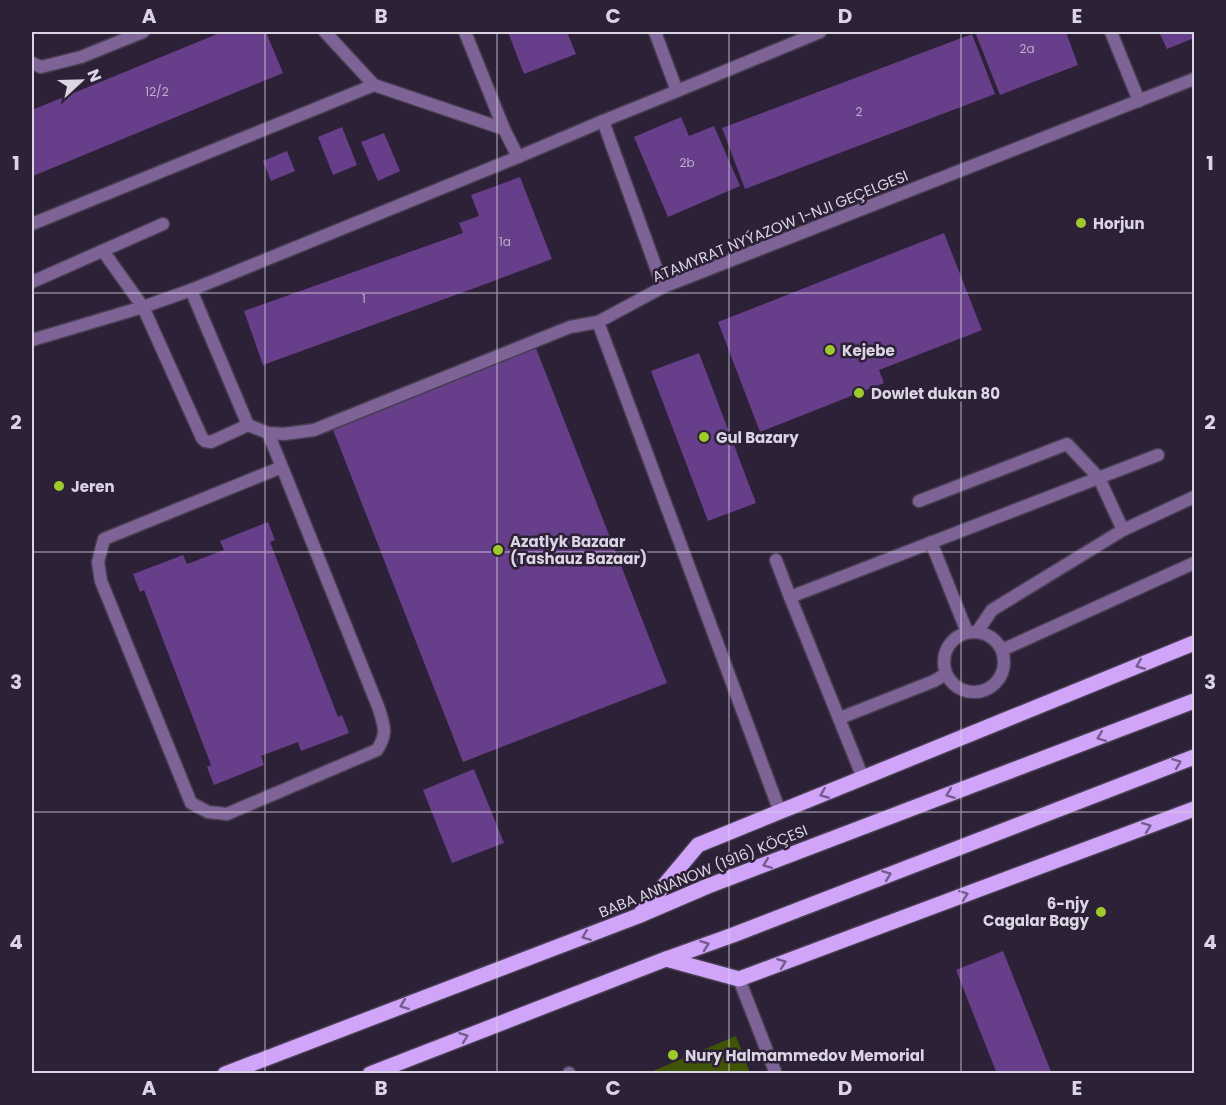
<svg xmlns="http://www.w3.org/2000/svg" width="1226" height="1105" viewBox="0 0 1226 1105" font-family="Poppins,sans-serif">
  <style>
    .forest { fill: #405406 }
    .building { fill: #673e89 }
    .lines { fill: none; stroke-linecap: round; stroke-linejoin: round }
    .service-casing { stroke: #483e52; stroke-width: 15 }
    .minor-casing { stroke: #483e52; stroke-width: 15 }
    .primary-casing { stroke: #483e52; stroke-width: 18 }
    .service { stroke: #7d6396; stroke-width: 12 }
    .minor { stroke: #7d6396; stroke-width: 12 }
    .primary { stroke: #d0a5f9; stroke-width: 15 }
    .oneway { stroke: #765c8e }
    .grid { fill: none; stroke: #dbd5e3; stroke-width: 1.5; stroke-opacity: 0.55 }
    .poi-dot { fill: #9fca2c; stroke: #2c2136; stroke-width: 2 }
    .labels { text-anchor: middle; dominant-baseline: central; stroke-width: 5; stroke-linejoin: round; paint-order: stroke }
    .number-label { font-size: 12px; fill: #beafcc }
    .poi-label { font-size: 15px; font-weight: bold; fill: #dbd5e3; stroke: #2c2136; text-anchor: start }
    .street-label { font-size: 15px; fill: #dbd5e3; stroke: #2c2136 }
    .neatline { fill: none; stroke: #dbd5e3; stroke-width: 2 }
    .grid-label { font-size: 20px; text-anchor: middle; font-weight: bold; fill: #dbd5e3 }
  </style>
  <rect width="100%" height="100%" fill="#2c2136"/>
  <!-- forest -->
  <polygon class="forest" points="736,1036 750,1073 648,1073"/>
  <!-- building -->
  <g class="building">
    <polygon points="222,32 266,32 283,73 33,176 32,110"/>
    <polygon points="508,32 567,32 576,54 524,74"/>
    <polygon points="975,32 1066,32 1078,65 1000,95"/>
    <polygon points="1159,32 1194,32 1194,38 1167,49"/>
    <polygon points="972,34 995,94 745,189 722,128"/>
    <polygon points="681,117 689,136 714,126 740,186 668,217 634,137"/>
    <polygon points="342,127 357,165 333,175 318,137"/>
    <polygon points="384,133 400,171 378,181 361,142"/>
    <polygon points="287,151 295,171 271,181 263,161"/>
    <polygon points="520,177 552,259 483,285 263,365 244,311 463,233 459,223 479,216 471,195"/>
    <polygon points="944,233 982,330 879,370 884,383 760,432 718,322"/>
    <polygon points="532,338 667,683 463,762 328,417"/>
    <polygon points="699,353 756,503 708,521 651,371"/>
    <polygon points="268,522 275,540 270,542 338,717 342,715 349,733 301,751 298,742 261,756 264,765 214,785 207,767 211,765 144,590 140,592 133,574 183,555 187,564 224,550 220,541"/>
    <polygon points="474,769 504,843 452,863 423,790"/>
    <polygon points="1003,951 1052,1074 997,1074 956,970"/>
  </g>
  <g class="lines">
    <!-- service casing -->
    <g class="service-casing">
      <g id="service">
        <polyline points="325,32 374,85 504,129 518,157"/>
        <polyline points="465,32 504,129"/>
        <polyline points="655,32 677,91 820,32"/>
        <polyline points="1111,32 1139,101"/>
        <polyline points="32,63 41,67 81,57 143,32"/>
        <polyline points="32,224 374,85"/>
        <polyline points="103,251 143,307 202,438 205,441 211,442 248,425"/>
        <polyline points="32,282 163,224"/>
        <polyline points="663,287 603,121 677,91"/>
        <polyline points="191,290 248,425 268,433 284,434 314,430 570,327 598,322"/>
        <polyline points="32,340 143,307 191,290 518,157 603,121"/>
        <path d="M268 433 282 467 379 709C384 726 388 733 377 750L227 814 208 812 191 803 101 581 98 562 104 539 282 467"/>
        <polyline points="919,501 1067,444 1099,478 1123,530"/>
        <polyline points="931,542 967,632"/>
        <polyline points="776,560 790,597 863,778"/>
        <polyline points="790,597 1158,455"/>
        <circle cx="974" cy="662" r="30"/>
        <polyline points="977,632 992,610 1123,530 1194,497"/>
        <polyline points="1002,650 1194,563"/>
        <polyline points="840,718 934,681 946,674"/>
        <polyline points="569,1073 569,1074"/>
      </g>
    </g>
    <!-- minor casing -->
    <g class="minor-casing">
      <g id="minor">
        <polyline points="780,812 598,322 663,287 1194,79"/>
        <polyline points="739,979 776,1074"/>
      </g>
    </g>
    <!-- primary casing -->
    <g class="primary-casing">
      <g id="primary">
        <polyline points="641,913 698,845 1194,643"/>
        <polyline points="666,959 739,979 1194,809"/>
        <polyline points="225,1074 638,916 708,886 1194,701"/>
        <polyline points="370,1074 666,959 733,935 1194,757"/>
      </g>
    </g>
    <!-- service -->
    <use href="#service" class="service"/>
    <!-- minor -->
    <use href="#minor" class="minor"/>
    <!-- primary -->
    <use href="#primary" class="primary"/>
  </g>
  <!-- one-way arrows -->
  <defs><path id="oneway-chevron" d="M-2-3.5L2.5 0L-2 3.5" fill="none" stroke-width="1.6" stroke-linecap="round" stroke-linejoin="round" transform="scale(1.5)"/></defs>
  <g class="oneway">
    <use href="#oneway-chevron" transform="translate(1140 665) rotate(158)"/>
    <use href="#oneway-chevron" transform="translate(1101 737) rotate(159)"/>
    <use href="#oneway-chevron" transform="translate(1177 763) rotate(-21)"/>
    <use href="#oneway-chevron" transform="translate(824 794) rotate(158)"/>
    <use href="#oneway-chevron" transform="translate(950 794) rotate(159)"/>
    <use href="#oneway-chevron" transform="translate(1147 827) rotate(-20)"/>
    <use href="#oneway-chevron" transform="translate(767 864) rotate(159)"/>
    <use href="#oneway-chevron" transform="translate(887 875) rotate(-21)"/>
    <use href="#oneway-chevron" transform="translate(964 895) rotate(-20)"/>
    <use href="#oneway-chevron" transform="translate(586 936) rotate(159)"/>
    <use href="#oneway-chevron" transform="translate(705 945) rotate(-20)"/>
    <use href="#oneway-chevron" transform="translate(782 963) rotate(-20)"/>
    <use href="#oneway-chevron" transform="translate(404 1005) rotate(159)"/>
    <use href="#oneway-chevron" transform="translate(464 1037) rotate(-21)"/>
  </g>
  <!-- grid -->
  <path class="grid" d="M265 32V1074M497 32V1074M729 32V1074M961 32V1074M32 293H1194M32 552H1194M32 812H1194"/>
  <!-- markers -->
  <g class="poi-dot">
    <circle cx="1081" cy="223" r="6"/>
    <circle cx="830" cy="350" r="6"/>
    <circle cx="859" cy="393" r="6"/>
    <circle cx="704" cy="437" r="6"/>
    <circle cx="59" cy="486" r="6"/>
    <circle cx="498" cy="550" r="6"/>
    <circle cx="1101" cy="912" r="6"/>
    <circle cx="673" cy="1055" r="6"/>
  </g>
  <g class="labels">
    <!-- number labels -->
    <g class="number-label">
      <text x="1027" y="48">2a</text>
      <text x="157" y="91">12/2</text>
      <text x="859" y="111">2</text>
      <text x="687" y="162">2b</text>
      <text x="505" y="241">1a</text>
      <text x="364" y="298">1</text>
    </g>
    <!-- poi labels -->
    <g class="poi-label">
      <text x="1093" y="223">Horjun</text>
      <text x="842" y="350">Kejebe</text>
      <text x="871" y="393">Dowlet dukan 80</text>
      <text x="716" y="437">Gul Bazary</text>
      <text x="71" y="486">Jeren</text>
      <text x="510" y="541">Azatlyk Bazaar<tspan x="510" dy="17">(Tashauz Bazaar)</tspan></text>
      <text x="1089" y="903" text-anchor="end">6-njy<tspan x="1089" dy="17">Cagalar Bagy</tspan></text>
      <text x="685" y="1055">Nury Halmammedov Memorial</text>
    </g>
    <!-- street labels -->
    <g class="street-label">
      <text transform="translate(780 226) rotate(-22)">ATAMYRAT NYÝAZOW 1-NJI GEÇELGESI</text>
      <text transform="translate(703 871) rotate(-22)">BABA ANNANOW (1916) KÖÇESI</text>
    </g>
  </g>
  <!-- border -->
  <rect width="1226" height="1105" fill="none" stroke="#2c2136" stroke-width="66"/>
  <!-- north arrow -->
  <g transform="translate(81 81) rotate(68)" stroke="#2c2136" stroke-width="4.5" paint-order="stroke">
  <path d="M0-4.5L10 22L0 15L-10 22Z" fill="#dbd5e3"/>
  <text y="-9" font-size="16" font-weight="bold" text-anchor="middle" fill="#dbd5e3">N</text>
  </g>
  <rect x="33" y="33" width="1160" height="1039" class="neatline"/>
  <g class="grid-label">
    <text x="149" y="23">A</text>
    <text x="381" y="23">B</text>
    <text x="613" y="23">C</text>
    <text x="845" y="23">D</text>
    <text x="1077" y="23">E</text>
    <text x="16" y="170">1</text>
    <text x="1210" y="170">1</text>
    <text x="16" y="429">2</text>
    <text x="1210" y="429">2</text>
    <text x="16" y="689">3</text>
    <text x="1210" y="689">3</text>
    <text x="16" y="949">4</text>
    <text x="1210" y="949">4</text>
    <text x="149" y="1095">A</text>
    <text x="381" y="1095">B</text>
    <text x="613" y="1095">C</text>
    <text x="845" y="1095">D</text>
    <text x="1077" y="1095">E</text>
  </g>
</svg>
